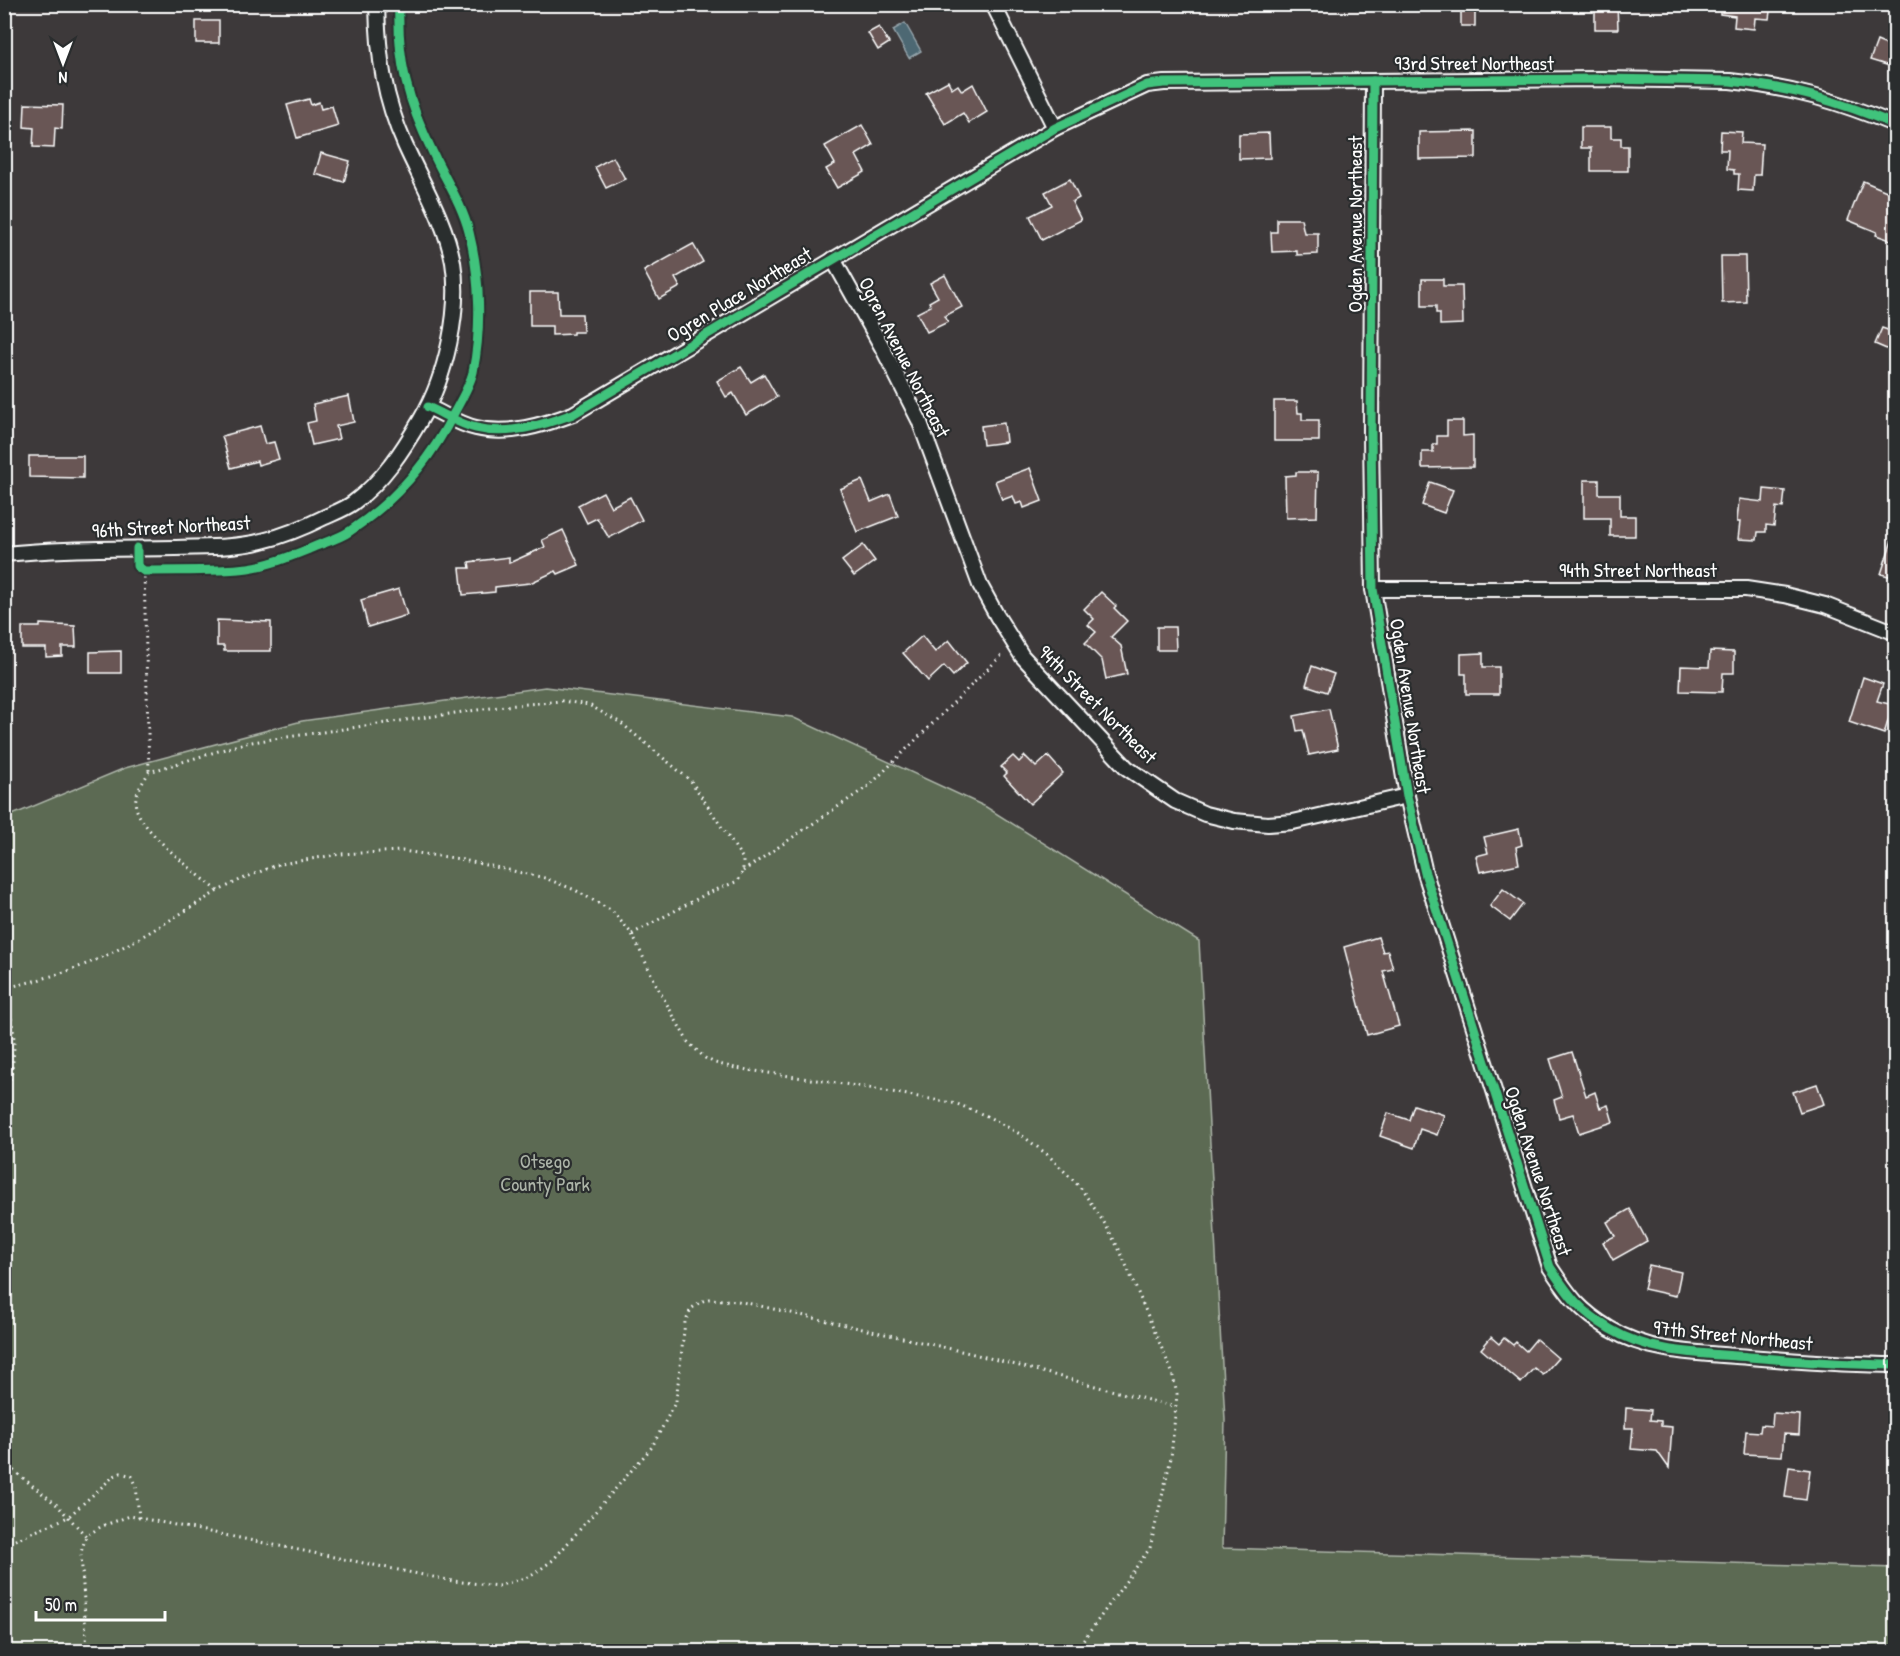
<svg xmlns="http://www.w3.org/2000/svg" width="1900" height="1656" viewBox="0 0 1900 1656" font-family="'Patrick Hand',sans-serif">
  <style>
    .green { fill: #5b6b53; stroke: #adb5a9; stroke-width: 1.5 }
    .water { fill: #4e6873; stroke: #95a4ab; stroke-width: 1.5 }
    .building { fill: #695655; stroke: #fff; stroke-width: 1.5 }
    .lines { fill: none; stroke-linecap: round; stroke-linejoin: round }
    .street-casing { stroke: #fff; stroke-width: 18 }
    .path { stroke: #fff; stroke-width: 3; stroke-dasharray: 1.5 4.5; stroke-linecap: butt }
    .street { stroke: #2a2d2e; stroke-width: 14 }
    .cycleway-casing { stroke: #2a2d2e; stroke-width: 13 }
    .cycleway { stroke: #40c37c; stroke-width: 9 }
    .labels { text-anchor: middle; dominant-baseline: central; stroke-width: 4.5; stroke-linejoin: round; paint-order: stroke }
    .street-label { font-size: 20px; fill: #fff; stroke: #2a2d2e }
    .park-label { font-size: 20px; fill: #adb5a9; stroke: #2a2d2e }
  </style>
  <rect width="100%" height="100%" fill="#3d393a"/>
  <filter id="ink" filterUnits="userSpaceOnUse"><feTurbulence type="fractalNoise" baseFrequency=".0167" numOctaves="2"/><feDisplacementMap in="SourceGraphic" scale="12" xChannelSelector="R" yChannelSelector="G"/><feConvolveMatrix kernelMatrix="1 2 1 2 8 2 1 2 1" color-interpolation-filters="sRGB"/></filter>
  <g filter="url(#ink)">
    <!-- green -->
    <polygon class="green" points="545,687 792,717 986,807 1199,941 1225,1420 1222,1548 1896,1568 1895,1652 1884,1651 1884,1648 1852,1644 1834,1652 5,1652 5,818 125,768 302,721"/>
    <!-- water -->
    <polygon class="water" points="905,23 921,51 909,58 893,30"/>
    <!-- building -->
    <g class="building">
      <rect x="1461" y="4" width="14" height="22"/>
      <polygon points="1595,4 1617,4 1618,29 1595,29"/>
      <polygon points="1720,4 1771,4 1769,19 1755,18 1754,29 1734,27 1735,16 1720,14"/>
      <rect x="196" y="21" width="23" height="22"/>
      <polygon points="879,27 889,43 878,50 868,33"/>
      <polygon points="1877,41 1896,49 1896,68 1870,60"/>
      <polygon points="948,81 952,89 958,85 962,91 973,84 987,112 969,123 963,113 945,124 926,93"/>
      <polygon points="309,99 311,105 319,102 321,109 332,106 338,126 297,138 287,105"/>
      <polygon points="25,104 63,105 62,129 55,128 54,148 33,147 34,128 24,127"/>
      <polygon points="862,125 873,145 856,155 865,172 837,188 826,169 835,164 825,146"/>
      <polygon points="1581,127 1611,127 1611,138 1621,138 1621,146 1628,146 1628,171 1591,171 1591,148 1581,148"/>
      <polygon points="1476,131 1476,158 1419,159 1419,132"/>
      <polygon points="1721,131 1742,132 1741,143 1762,144 1760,175 1754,175 1753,191 1738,190 1739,174 1734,174 1734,170 1727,169 1728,150 1720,150"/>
      <polygon points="1269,133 1270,158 1239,159 1239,134"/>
      <polygon points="321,153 350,161 344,182 315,174"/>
      <polygon points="613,157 625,179 606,188 595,167"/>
      <polygon points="1070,179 1079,198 1072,202 1081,220 1042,240 1030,216 1052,205 1045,192"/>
      <polygon points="1863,181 1896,195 1896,242 1876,235 1877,232 1848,220"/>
      <polygon points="1277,219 1301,219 1304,233 1318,233 1318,254 1297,255 1297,251 1272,252 1271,232 1277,232"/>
      <polygon points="693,244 703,262 675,278 680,287 659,299 644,271"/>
      <polygon points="1721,256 1745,256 1746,302 1722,303"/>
      <polygon points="945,275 962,307 945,316 948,322 927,332 917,313 931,306 929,302 938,297 930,283"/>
      <polygon points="1422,279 1443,279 1443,286 1462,286 1463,324 1440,325 1440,313 1436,313 1436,306 1422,306"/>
      <polygon points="530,292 558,292 559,314 582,314 583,332 573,332 573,334 552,335 552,326 530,326"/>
      <polygon points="1882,328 1896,333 1896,353 1875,344"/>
      <polygon points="741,367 751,382 764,374 777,397 746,415 733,393 726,397 717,381"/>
      <polygon points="349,396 354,422 336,426 339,439 312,445 307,423 316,421 313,404"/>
      <polygon points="1274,401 1297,401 1298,413 1302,413 1302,420 1319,420 1319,441 1274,441"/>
      <polygon points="1447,421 1463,421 1463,436 1473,435 1473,467 1422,468 1422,452 1433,452 1433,444 1437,444 1437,436 1447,436"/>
      <polygon points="1004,423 1006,442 983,445 981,426"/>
      <polygon points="260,426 265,444 274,442 279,459 258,465 257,461 231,468 222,436"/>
      <polygon points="29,456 83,456 83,478 29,477"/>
      <polygon points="1030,468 1042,501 1024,508 1022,502 1016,504 1013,496 1002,500 995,481"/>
      <polygon points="1296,472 1318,472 1317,517 1286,518 1285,476 1296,475"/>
      <polygon points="862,480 871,502 890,494 898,516 857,532 840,489"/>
      <polygon points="1584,480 1599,480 1599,494 1620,494 1620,516 1635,516 1635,536 1610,536 1610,518 1584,518"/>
      <polygon points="1430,482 1453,490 1444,513 1422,505"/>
      <polygon points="1764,489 1785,491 1783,508 1776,507 1774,526 1766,525 1766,532 1758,532 1757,540 1738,539 1740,522 1737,522 1739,499 1763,502"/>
      <polygon points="603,492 611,507 630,497 642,520 609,538 597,518 587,523 578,505"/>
      <polygon points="563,530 579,565 558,574 556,571 530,583 495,587 495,592 463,595 460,568 470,568 469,562 509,557 509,563 545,547 542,540"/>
      <polygon points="1893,537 1896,537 1896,578 1881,574"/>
      <polygon points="863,545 875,561 854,576 842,561"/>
      <polygon points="399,589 407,615 368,627 361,600"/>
      <polygon points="1101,592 1116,606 1114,608 1127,621 1111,637 1121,646 1127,674 1106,679 1102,660 1085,643 1096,632 1088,625 1094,619 1084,609"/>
      <polygon points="217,620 271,622 271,651 224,651 224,646 217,646"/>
      <polygon points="40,624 75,626 76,647 62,647 62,656 46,657 46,648 22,648 22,627 40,627"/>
      <polygon points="1157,627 1175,627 1176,650 1157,650"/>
      <polygon points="922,636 935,652 949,640 967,663 953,676 944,666 928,681 903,653"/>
      <polygon points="121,651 121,673 90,673 90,652"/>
      <polygon points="1710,651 1734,652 1734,673 1723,673 1722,692 1680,691 1681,666 1709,667"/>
      <polygon points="1483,653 1483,667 1499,667 1499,694 1466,694 1466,674 1461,674 1461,654"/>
      <polygon points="1312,666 1334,674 1327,692 1306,685"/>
      <polygon points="1863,677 1883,684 1877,701 1893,705 1884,734 1849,722"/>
      <polygon points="1329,709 1338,749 1309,755 1303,730 1297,731 1294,716"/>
      <polygon points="1013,756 1019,762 1025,756 1036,767 1048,756 1063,773 1030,804 1004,776 1007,773 1001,767"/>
      <polygon points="1519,829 1522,845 1516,847 1519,864 1480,872 1476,856 1488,853 1484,837"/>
      <polygon points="1503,889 1523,904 1510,921 1490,906"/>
      <polygon points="1378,937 1383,952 1388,951 1393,969 1383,971 1399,1026 1367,1035 1344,947"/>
      <polygon points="1572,1052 1586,1096 1595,1092 1600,1108 1608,1105 1613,1122 1579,1133 1573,1114 1559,1118 1554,1100 1562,1097 1550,1059"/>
      <polygon points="1817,1084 1824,1104 1800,1112 1793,1092"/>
      <polygon points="1414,1105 1444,1115 1437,1135 1420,1129 1414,1148 1380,1136 1388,1113 1409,1120"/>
      <polygon points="1630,1209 1647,1241 1613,1260 1603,1242 1615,1236 1607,1222"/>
      <polygon points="1649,1265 1681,1272 1676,1296 1644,1289"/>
      <polygon points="1491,1337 1499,1344 1504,1338 1513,1345 1516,1342 1526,1351 1536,1339 1558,1358 1543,1375 1534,1368 1521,1383 1481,1349"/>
      <polygon points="1626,1408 1651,1410 1650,1420 1661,1421 1661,1426 1672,1427 1669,1468 1657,1451 1631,1449 1633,1428 1625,1428"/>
      <polygon points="1773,1413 1800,1415 1799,1435 1784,1434 1782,1456 1744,1454 1746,1431 1760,1432 1761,1425 1772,1426"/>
      <polygon points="1789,1467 1810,1470 1806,1500 1785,1497"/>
    </g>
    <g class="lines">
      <!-- street casing -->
      <g class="street-casing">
        <g id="street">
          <polyline points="993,4 1055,128"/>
          <path d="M1373 81 1371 432 1373 589 1407 796 1425 873 1550 1267C1570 1297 1579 1310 1610 1329 1651 1354 1702 1353 1749 1357 1797 1361 1846 1365 1896 1365"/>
          <polyline points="833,259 882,347 919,420 980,585 997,616 1022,656 1127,768 1175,801 1205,814 1234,821 1268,824 1293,822 1407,796"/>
          <path d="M428 407C444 414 459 424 476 428 508 436 543 425 573 414L1055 128 1147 85 1164 83 1601 79 1730 81C1793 88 1838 101 1896 125"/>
          <path d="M4 554C61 548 119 549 176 548 204 547 235 548 262 541 284 536 305 527 325 517 334 513 345 509 353 503 383 481 403 450 421 419 446 377 461 310 453 262 445 220 422 183 405 145 384 98 378 56 377 4"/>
          <polyline points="1373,589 1746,589 1785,595 1825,605 1896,633"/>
        </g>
      </g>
      <!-- path -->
      <g class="path">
        <polyline points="144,571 149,772"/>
        <polyline points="743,871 870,785 1004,653"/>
        <path d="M632 934 706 894 738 881 743 871V859L691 781 621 723 589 705 562 701 505 706 245 743 149 772C143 782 133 796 136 807 141 832 198 874 218 891L240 880 276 865 340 854 402 851 454 858 545 878 575 890 612 911 632 934 659 990 688 1042 705 1058 715 1063 735 1068 864 1087 957 1104 987 1116 1020 1134 1048 1155 1080 1187 1105 1224 1120 1251 1172 1372 1177 1394 1171 1458 1150 1548 1075 1652"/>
        <path d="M4 988C33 982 61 974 89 963 134 944 176 916 218 891"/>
        <path d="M4 1002C21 1029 13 1074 4 1103"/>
        <polyline points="4,1463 57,1505 86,1536"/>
        <polyline points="4,1545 68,1517 114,1476 121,1473 132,1476 136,1485 139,1518"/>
        <polyline points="87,1652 81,1552 86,1536 102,1526 130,1516 453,1581 498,1586 531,1576 553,1560 652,1447 676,1401 685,1322 691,1309 700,1302 709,1299 738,1301 974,1354 1175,1407"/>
      </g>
      <!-- street -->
      <use href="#street" class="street"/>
      <!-- cycleway casing -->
      <g class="cycleway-casing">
        <g id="cycleway">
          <path d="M1373 81 1371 432 1373 589 1407 796 1425 873 1550 1267C1570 1297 1579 1310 1610 1329 1651 1354 1702 1353 1749 1357 1797 1361 1846 1365 1896 1365"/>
          <path d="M428 407C444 414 459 424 476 428 508 436 543 425 573 414L1055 128 1147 85 1164 83 1601 79 1730 81C1793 88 1838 101 1896 125"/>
          <path d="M137 548V566L144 571C177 570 215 572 248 568 269 565 289 557 309 549 322 543 339 539 350 531 395 501 430 461 454 413 461 400 470 385 473 372 482 327 480 276 469 232 462 204 445 179 433 153 408 102 397 62 399 4"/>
        </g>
      </g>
      <!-- cycleway -->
      <use href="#cycleway" class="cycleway"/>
    </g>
  </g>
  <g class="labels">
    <!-- street labels -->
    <g class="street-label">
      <text x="1474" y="62">93rd Street Northeast</text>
      <text transform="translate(1354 224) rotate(-90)">Ogden Avenue Northeast</text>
      <text transform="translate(739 294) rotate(-31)">Ogren Place Northeast</text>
      <text transform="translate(905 357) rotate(63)">Ogren Avenue Northeast</text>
      <text transform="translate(171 526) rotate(-3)">96th Street Northeast</text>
      <text x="1638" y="569">94th Street Northeast</text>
      <text transform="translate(1098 704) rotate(45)">94th Street Northeast</text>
      <text transform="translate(1411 706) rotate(81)">Ogden Avenue Northeast</text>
      <text transform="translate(1539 1171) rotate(72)">Ogden Avenue Northeast</text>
      <text transform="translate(1733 1335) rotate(6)">97th Street Northeast</text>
    </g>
    <!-- park labels -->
    <g class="park-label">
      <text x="545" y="1160">Otsego<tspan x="545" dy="23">County Park</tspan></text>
    </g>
  </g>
  <!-- margin -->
  <rect width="1900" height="1656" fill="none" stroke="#2a2d2e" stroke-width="24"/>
  <rect x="12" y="12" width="1876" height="1632" fill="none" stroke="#fff" stroke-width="2" filter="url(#ink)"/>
  <!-- north arrow -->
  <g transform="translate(63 63) rotate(180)" stroke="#2a2d2e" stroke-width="4.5" paint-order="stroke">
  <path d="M0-4.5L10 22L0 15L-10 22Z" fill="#ffffff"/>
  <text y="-9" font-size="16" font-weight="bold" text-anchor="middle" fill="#ffffff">N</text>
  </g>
  <!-- scale -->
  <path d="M36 1611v9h129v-9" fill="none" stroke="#ffffff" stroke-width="3"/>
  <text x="45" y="1611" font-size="18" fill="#ffffff" stroke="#2a2d2e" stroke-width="4.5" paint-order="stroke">50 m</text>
</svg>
